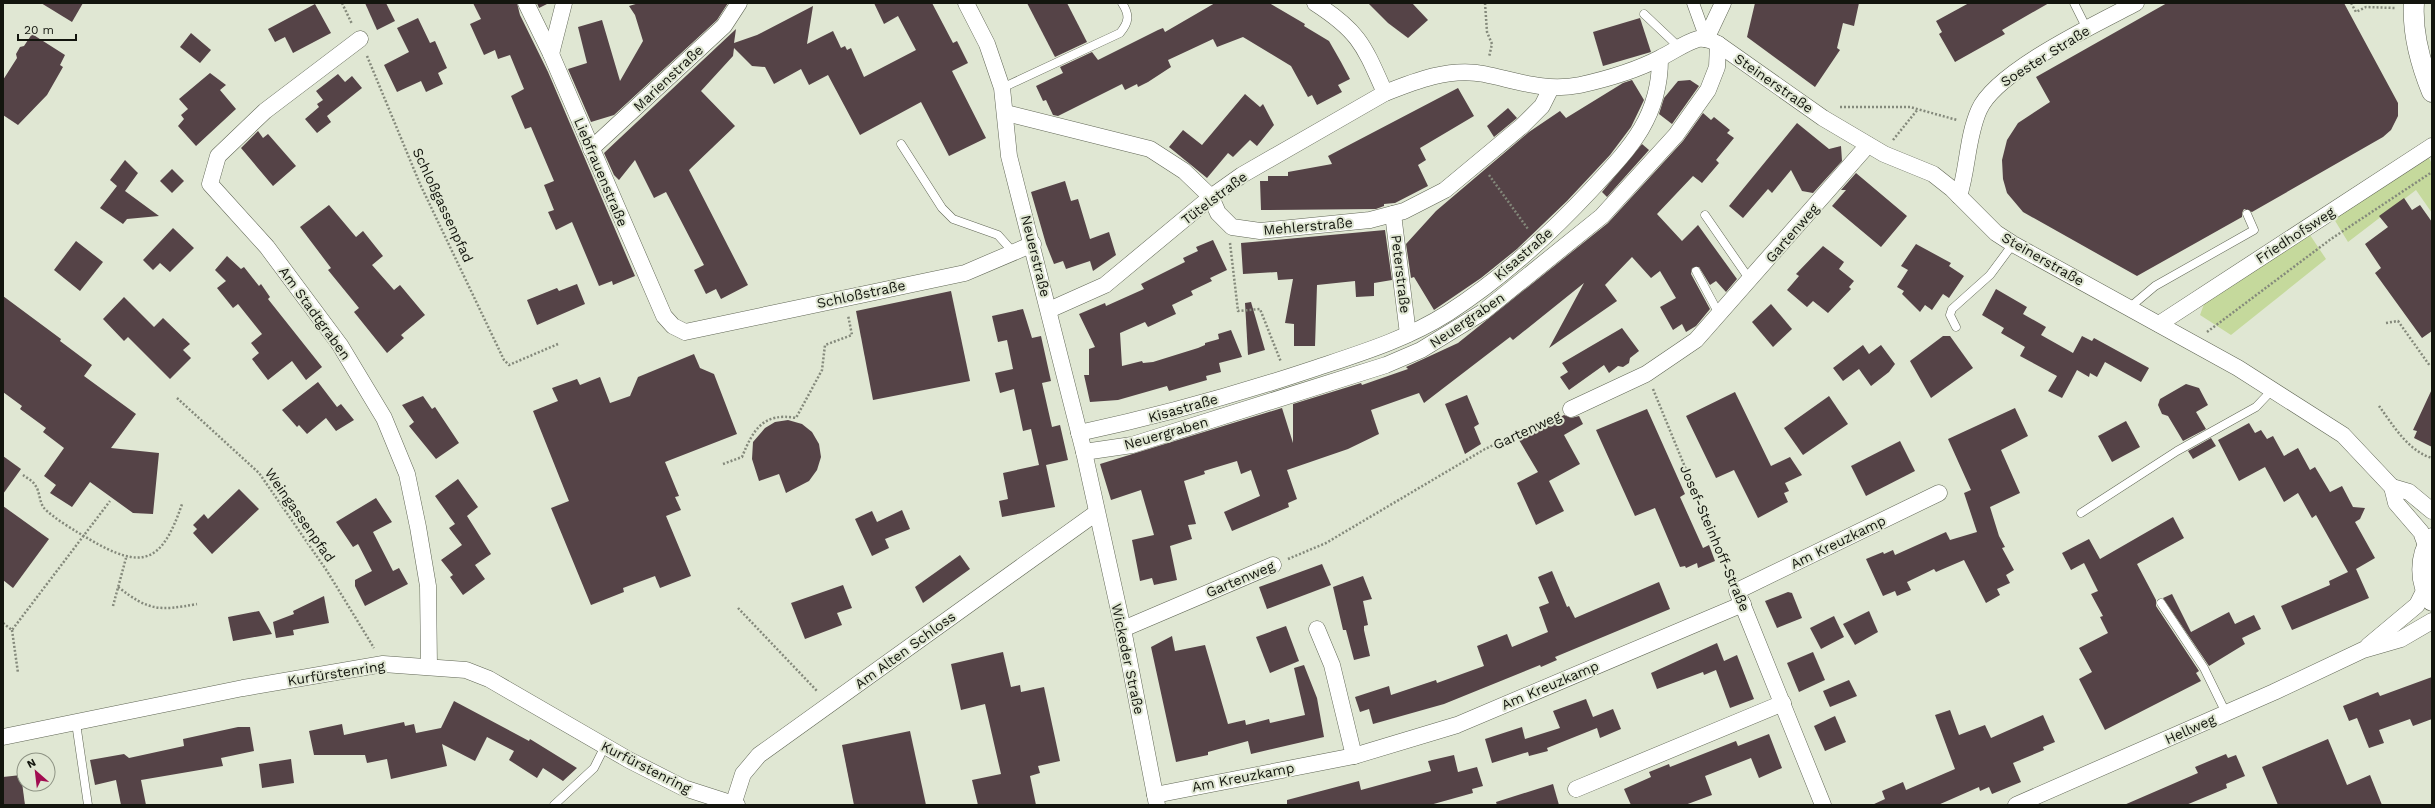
<svg xmlns="http://www.w3.org/2000/svg" width="2435" height="808" viewBox="0 0 2435 808" font-family="'Work Sans',sans-serif">
  <style>
    .green { fill: #c5d99c }
    .building { fill: #554347 }
    .lines { fill: none; stroke-linecap: round; stroke-linejoin: round }
    .service-casing { stroke: #606655; stroke-width: 9 }
    .pedestrian-casing { stroke: #606655; stroke-width: 13 }
    .minor-casing { stroke: #606655; stroke-width: 17 }
    .tertiary-casing { stroke: #606655; stroke-width: 21 }
    .path { stroke: #84897b; stroke-width: 2.5; stroke-dasharray: 2 2; stroke-linecap: butt }
    .service { stroke: #fff; stroke-width: 8 }
    .pedestrian { stroke: #fff; stroke-width: 12 }
    .minor { stroke: #fff; stroke-width: 16 }
    .tertiary { stroke: #fff; stroke-width: 20 }
    .labels { text-anchor: middle; dominant-baseline: central; stroke-width: 4; stroke-linejoin: round; paint-order: stroke }
    .street-label { font-size: 14px; fill: #13150e; stroke: #e0e7d3 }
  </style>
  <rect width="100%" height="100%" fill="#e0e7d3"/>
  <!-- green -->
  <g class="green">
    <polygon points="2429,158 2432,164 2432,213 2416,190 2348,242 2334,219"/>
    <polygon points="2310,235 2326,259 2231,335 2200,315 2204,304"/>
  </g>
  <!-- building -->
  <g class="building">
    <polygon points="41,3 83,3 72,22"/>
    <polygon points="365,3 386,3 395,21 377,30"/>
    <polygon points="473,3 517,3 520,15 548,72 635,276 613,285 612,281 599,286 572,222 556,230 548,212 554,210 544,185 554,181 531,127 525,129 511,96 524,89 510,55 498,59 495,50 484,55 470,24 481,19"/>
    <polygon points="537,3 549,3 539,8"/>
    <polygon points="639,3 728,3 717,20 614,115 591,122 568,69 587,63 578,27 602,20 620,81 643,41 635,15 629,6"/>
    <polygon points="874,3 932,3 953,43 957,41 968,63 952,71 986,138 949,156 921,102 860,135 828,75 809,85 801,69 774,84 765,67 752,66 734,48 733,56 701,91 735,126 689,170 748,285 721,299 716,289 706,294 694,270 704,265 666,192 654,198 635,160 619,180 614,175 604,153 736,29 734,43 757,35 813,6 807,44 833,31 841,48 845,46 847,50 851,48 864,77 916,50 898,16 884,24"/>
    <polygon points="1027,3 1067,3 1087,42 1055,57"/>
    <polygon points="1215,3 1269,3 1305,24 1304,26 1329,41 1341,62 1350,79 1338,85 1342,92 1317,105 1312,95 1308,97 1291,66 1243,37 1217,47 1213,39 1168,60 1171,67 1148,82 1138,87 1137,84 1125,90 1122,84 1058,116 1053,115 1046,100 1043,101 1036,86 1063,73 1060,67 1092,52 1098,60 1158,30 1163,28 1165,32"/>
    <polygon points="1368,3 1412,3 1428,20 1408,38 1388,23"/>
    <polygon points="1755,3 1859,3 1854,26 1843,23 1837,48 1840,50 1815,87 1747,37"/>
    <polygon points="1969,3 2049,3 2002,30 2005,34 1955,62 1939,34 1942,32 1936,21"/>
    <polygon points="2167,3 2344,3 2398,103 2398,116 2391,130 2383,137 2252,212 2244,209 2242,213 2242,217 2137,276 2023,212 2007,193 2003,179 2002,160 2007,140 2018,123 2050,102 2036,77"/>
    <polygon points="315,4 331,33 293,53 285,37 275,42 268,29"/>
    <polygon points="418,18 430,43 435,41 447,68 438,73 443,84 426,92 421,81 397,92 384,65 409,52 397,28"/>
    <polygon points="1640,18 1651,52 1603,66 1593,32"/>
    <polygon points="191,33 211,50 200,63 180,47"/>
    <polygon points="32,34 65,55 60,65 63,67 47,95 18,125 3,115 3,80 17,58 16,54 20,47 24,46"/>
    <polygon points="210,73 226,85 220,90 236,109 196,146 178,126 184,119 181,115 188,109 179,99"/>
    <polygon points="338,74 345,82 352,76 362,88 327,116 331,122 317,133 305,119 319,107 317,104 323,100 316,91"/>
    <polygon points="1632,80 1644,100 1631,127 1610,155 1567,201 1517,249 1481,278 1434,310 1414,277 1411,278 1406,244 1436,211 1529,132 1560,111 1566,118 1623,83"/>
    <polygon points="1690,80 1699,86 1672,124 1659,114 1664,98 1678,81"/>
    <polygon points="1458,88 1474,116 1420,148 1426,160 1418,165 1428,186 1395,203 1384,204 1384,206 1376,209 1261,210 1260,181 1268,181 1268,176 1288,176 1288,172 1332,164 1328,156"/>
    <polygon points="1245,94 1260,107 1263,104 1274,125 1257,146 1250,140 1233,157 1228,153 1207,178 1169,147 1183,130 1202,145"/>
    <polygon points="1508,108 1517,118 1494,137 1487,126"/>
    <polygon points="1703,113 1711,120 1714,117 1730,130 1727,133 1734,138 1716,160 1719,163 1702,183 1693,176 1657,214 1682,241 1698,225 1737,279 1726,292 1716,281 1710,285 1699,267 1692,268 1691,274 1710,309 1696,326 1686,332 1682,324 1673,330 1660,307 1676,298 1660,271 1651,278 1632,257 1605,285 1617,301 1549,348 1584,283 1513,340 1510,337 1424,403 1419,393 1371,410 1379,434 1348,449 1287,470 1297,499 1288,503 1289,507 1232,531 1224,512 1260,496 1251,470 1241,474 1237,461 1204,471 1205,474 1184,481 1196,524 1188,525 1192,539 1170,546 1177,580 1154,585 1152,578 1140,581 1132,540 1154,535 1141,490 1111,500 1100,464 1282,408 1293,443 1293,404 1361,383 1362,385 1408,369 1406,367 1458,343 1608,223 1683,141"/>
    <polygon points="1797,123 1829,149 1841,146 1842,161 1813,193 1802,191 1791,170 1772,193 1768,189 1743,218 1729,206"/>
    <polygon points="258,131 263,138 268,134 296,166 273,186 241,148"/>
    <polygon points="1642,144 1649,150 1607,197 1602,192"/>
    <polygon points="125,160 138,173 125,191 159,216 127,219 123,224 100,208 117,186 110,180"/>
    <polygon points="172,169 184,181 172,193 160,181"/>
    <polygon points="1856,173 1907,216 1881,247 1832,206 1846,190 1841,190"/>
    <polygon points="1065,181 1071,201 1078,199 1090,239 1109,232 1116,255 1093,271 1090,261 1066,269 1063,261 1054,264 1046,244 1031,192"/>
    <polygon points="2404,198 2412,210 2420,205 2432,222 2432,331 2422,338 2375,273 2381,268 2365,244 2388,227 2379,216"/>
    <polygon points="329,205 356,237 363,231 383,256 372,265 394,290 400,285 425,315 401,335 404,338 387,353 354,312 359,308 328,270 331,268 300,227"/>
    <polygon points="173,228 194,248 170,272 160,263 153,270 143,260"/>
    <polygon points="1385,230 1392,280 1374,283 1374,296 1356,297 1355,281 1317,285 1315,346 1294,346 1294,324 1285,323 1293,279 1278,280 1277,272 1243,274 1241,243"/>
    <polygon points="1213,240 1227,270 1210,278 1212,281 1191,291 1193,295 1172,305 1176,314 1148,327 1145,322 1120,333 1122,366 1142,361 1143,363 1153,362 1198,348 1205,345 1205,343 1219,339 1218,334 1231,330 1242,357 1219,363 1221,372 1206,376 1207,380 1169,391 1167,386 1118,400 1090,402 1084,375 1089,375 1089,349 1095,347 1079,314 1105,303 1106,306 1144,289 1141,284 1185,262 1183,258 1198,251 1196,247"/>
    <polygon points="76,241 103,262 80,291 54,270"/>
    <polygon points="1916,244 1951,263 1949,266 1964,276 1949,298 1943,294 1932,310 1925,305 1920,312 1902,294 1904,291 1897,287 1908,270 1901,266"/>
    <polygon points="1823,246 1844,262 1839,269 1854,281 1849,287 1851,289 1828,313 1813,301 1807,307 1787,290 1799,276 1796,274"/>
    <polygon points="227,256 241,269 244,267 259,286 261,284 270,297 268,299 322,367 306,380 292,361 268,380 252,359 259,353 251,343 262,334 238,304 233,308 217,288 226,281 215,270"/>
    <polygon points="577,284 585,304 537,325 527,300 557,288 559,291"/>
    <polygon points="1996,289 2027,307 2023,314 2046,327 2041,335 2073,353 2082,336 2092,341 2094,338 2149,368 2141,382 2105,362 2097,377 2090,373 2089,377 2077,370 2062,398 2048,391 2057,376 2020,356 2025,347 2001,333 2004,328 1982,315"/>
    <polygon points="951,291 970,381 873,400 856,311"/>
    <polygon points="3,296 61,339 60,341 92,365 84,376 136,414 111,448 159,453 153,514 133,513 90,482 72,507 50,493 56,485 44,476 64,448 43,432 46,428 20,409 22,406 3,392"/>
    <polygon points="124,297 154,327 163,318 190,344 183,350 191,358 170,379 128,337 124,341 103,319"/>
    <polygon points="1251,302 1265,350 1248,355 1245,303"/>
    <polygon points="1771,304 1792,329 1773,347 1752,322"/>
    <polygon points="1023,309 1032,338 1041,336 1051,381 1042,383 1052,427 1060,425 1068,460 1046,465 1055,507 1002,517 999,501 1008,499 1003,473 1039,465 1031,429 1023,431 1014,389 1000,393 995,373 1013,369 1007,340 998,342 992,316"/>
    <polygon points="1622,328 1639,351 1630,358 1629,363 1623,367 1618,366 1609,373 1604,365 1569,390 1560,377 1568,372 1562,363"/>
    <polygon points="1943,336 1950,336 1973,368 1931,398 1910,361"/>
    <polygon points="1863,345 1869,354 1881,345 1895,364 1889,372 1871,386 1859,369 1843,381 1833,368"/>
    <polygon points="694,354 700,368 714,374 737,434 665,462 679,496 675,497 681,510 666,516 691,576 660,588 655,576 623,588 624,592 591,605 551,508 569,501 533,411 558,401 552,388 577,379 580,385 600,377 610,403 630,396 638,377"/>
    <polygon points="318,382 337,407 341,404 354,420 336,431 326,418 307,434 299,425 297,427 282,410"/>
    <polygon points="2186,384 2199,388 2208,405 2196,412 2206,429 2183,441 2168,416 2162,414 2158,405 2160,399"/>
    <polygon points="2432,389 2432,447 2414,438 2417,431 2413,430"/>
    <polygon points="1735,392 1771,466 1790,457 1802,475 1785,483 1789,491 1784,493 1788,502 1758,518 1734,470 1716,478 1686,416"/>
    <polygon points="1467,395 1479,424 1474,427 1481,444 1465,454 1445,404"/>
    <polygon points="423,396 432,409 435,407 459,443 436,459 409,426 414,422 402,405"/>
    <polygon points="1829,396 1848,424 1803,455 1784,428"/>
    <polygon points="2015,408 2028,436 2001,450 2020,493 1990,507 1999,536 2005,547 2002,548 2014,570 2006,575 2010,583 1997,589 2000,595 1986,603 1964,560 1936,572 1934,569 1907,582 1911,590 1897,596 1895,591 1883,596 1866,559 1883,552 1884,554 1893,550 1895,555 1946,532 1950,540 1977,532 1964,493 1971,490 1948,439"/>
    <polygon points="1647,409 1685,494 1680,497 1703,548 1709,545 1715,561 1698,568 1697,563 1686,568 1685,566 1680,567 1655,508 1635,516 1596,430"/>
    <polygon points="1564,415 1571,418 1579,416 1583,424 1564,435 1580,464 1549,481 1564,511 1536,525 1517,483 1538,472 1519,440"/>
    <polygon points="788,420 802,424 812,432 819,444 821,457 817,470 809,481 786,493 779,474 759,481 752,459 753,442 765,428 775,422"/>
    <polygon points="2126,421 2140,447 2112,462 2098,436"/>
    <polygon points="2249,423 2255,433 2261,430 2267,439 2273,436 2284,456 2298,448 2310,470 2315,467 2330,492 2342,486 2353,507 2365,508 2360,519 2355,522 2375,558 2356,569 2369,598 2292,630 2281,606 2330,585 2329,581 2348,572 2316,515 2312,518 2298,493 2284,502 2265,467 2239,481 2218,440"/>
    <polygon points="2211,438 2216,446 2193,459 2188,451"/>
    <polygon points="1900,441 1915,471 1866,496 1851,466"/>
    <polygon points="3,456 21,469 3,494"/>
    <polygon points="458,479 478,507 467,516 491,554 475,565 485,579 463,595 450,577 453,575 441,560 462,545 449,528 455,524 435,496"/>
    <polygon points="239,489 259,509 212,554 193,533 197,529 193,525 204,514 208,519"/>
    <polygon points="376,498 392,522 373,532 393,571 399,568 408,584 365,606 355,586 355,580 372,571 358,544 353,547 336,522"/>
    <polygon points="3,506 49,539 13,588 3,580"/>
    <polygon points="902,510 910,529 885,539 889,548 872,556 855,519 872,511 877,522"/>
    <polygon points="2173,517 2184,538 2137,564 2156,600 2156,606 2199,671 2196,673 2201,681 2105,730 2079,679 2092,672 2079,648 2108,633 2100,617 2103,616 2091,594 2098,591 2084,563 2071,570 2062,553 2089,539 2100,559"/>
    <polygon points="960,555 970,569 923,603 915,587"/>
    <polygon points="1322,564 1331,585 1267,609 1259,587"/>
    <polygon points="1552,571 1567,607 1569,606 1575,618 1659,582 1670,609 1555,657 1557,660 1541,667 1540,665 1444,704 1373,724 1369,709 1360,712 1355,697 1389,686 1391,695 1436,680 1437,683 1484,666 1477,646 1507,634 1512,647 1548,632 1539,607 1549,603 1538,577"/>
    <polygon points="1363,576 1372,599 1363,601 1368,625 1364,626 1364,630 1370,656 1354,660 1346,630 1343,630 1333,587"/>
    <polygon points="843,585 852,608 837,613 842,625 805,639 791,603"/>
    <polygon points="1788,592 1792,593 1802,618 1777,628 1765,601"/>
    <polygon points="2172,594 2191,632 2229,612 2235,624 2254,615 2261,629 2242,638 2245,644 2209,666 2163,598"/>
    <polygon points="324,596 329,623 293,630 294,635 276,638 273,622 294,614 293,611"/>
    <polygon points="259,611 272,634 233,641 228,617"/>
    <polygon points="1869,611 1878,632 1855,645 1843,624"/>
    <polygon points="1834,616 1844,637 1821,649 1810,628"/>
    <polygon points="1286,626 1299,661 1270,673 1256,637"/>
    <polygon points="1172,636 1175,651 1205,645 1228,724 1245,720 1246,725 1269,719 1270,723 1305,715 1294,668 1304,665 1317,698 1324,737 1251,754 1248,741 1208,752 1208,755 1176,762 1151,647"/>
    <polygon points="1717,643 1724,661 1737,655 1754,699 1730,708 1716,670 1704,675 1703,672 1657,689 1651,673"/>
    <polygon points="1003,652 1011,687 1020,685 1021,692 1044,687 1060,761 1038,766 1040,773 1030,776 1036,805 978,805 972,780 1001,774 985,704 961,710 951,664"/>
    <polygon points="1813,652 1825,680 1799,692 1787,663"/>
    <polygon points="2432,677 2432,719 2413,726 2410,719 2379,730 2384,743 2369,748 2357,718 2349,721 2343,706 2378,692 2380,696"/>
    <polygon points="1849,680 1857,696 1830,707 1823,691"/>
    <polygon points="1586,699 1593,717 1613,709 1621,729 1600,738 1597,728 1547,748 1548,751 1529,756 1528,752 1492,763 1485,739 1522,727 1525,739 1560,728 1553,711"/>
    <polygon points="454,701 529,741 530,739 577,768 563,781 543,768 537,778 509,760 514,751 487,737 475,761 442,744 447,766 391,779 387,759 367,763 365,755 314,755 309,731 342,724 344,735 404,722 405,726 414,724 416,733 441,728"/>
    <polygon points="1950,710 1959,735 1985,725 1991,738 2043,715 2055,742 2043,747 2044,750 2013,763 2021,782 1992,794 1989,787 1980,791 1979,787 1938,805 1872,805 1885,799 1882,791 1903,782 1906,790 1955,769 1935,715"/>
    <polygon points="1835,716 1846,742 1825,751 1814,726"/>
    <polygon points="238,727 250,727 254,751 221,758 223,766 141,780 146,805 121,805 116,780 95,785 90,760 124,754 129,758 184,746 183,739"/>
    <polygon points="910,731 926,805 854,805 842,745"/>
    <polygon points="1769,734 1782,768 1759,778 1751,758 1705,776 1712,795 1685,805 1631,805 1624,789 1651,777 1649,772 1669,764 1670,767 1736,741 1738,746"/>
    <polygon points="2328,739 2347,785 2370,775 2382,805 2278,805 2262,767"/>
    <polygon points="2226,754 2228,758 2236,755 2245,776 2226,784 2227,788 2186,805 2124,805 2198,773 2195,767"/>
    <polygon points="1454,755 1458,772 1477,767 1483,786 1472,789 1473,793 1430,805 1287,805 1287,800 1359,781 1361,790 1431,771 1428,761"/>
    <polygon points="291,759 294,783 262,788 259,764"/>
    <polygon points="21,775 25,805 3,805 3,777"/>
    <polygon points="1553,784 1559,805 1497,805 1496,802"/>
  </g>
  <g class="lines">
    <!-- service casing -->
    <g class="service-casing">
      <g id="service">
        <polyline points="2074,3 2087,29"/>
        <polyline points="1644,14 1680,48"/>
        <path d="M1002 88 1120 33C1129 22 1130 15 1122 3"/>
        <polyline points="901,144 942,208 953,219 998,235 1014,253"/>
        <polyline points="1705,215 1750,280"/>
        <polyline points="1696,271 1719,314"/>
        <polyline points="2129,308 2155,286 2254,230 2247,214"/>
        <polyline points="1956,327 1950,315 1952,309 1990,275 2013,244"/>
        <polyline points="2081,513 2177,451 2256,407 2273,389"/>
        <polyline points="2161,603 2204,668 2226,713"/>
        <polyline points="76,723 88,805"/>
        <polyline points="554,805 594,768 605,746"/>
      </g>
    </g>
    <!-- pedestrian casing -->
    <g class="pedestrian-casing">
      <polyline id="pedestrian" points="1693,3 1706,39"/>
    </g>
    <!-- minor casing -->
    <g class="minor-casing">
      <g id="minor">
        <polyline points="526,3 551,54 664,316 673,326 685,332 965,273 1033,244"/>
        <polyline points="966,3 987,44 1002,88 1009,156 1084,452 1123,629 1157,805"/>
        <path d="M1315 3C1360 32 1364 46 1385 93"/>
        <polyline points="360,39 265,111 218,156 210,184 267,247 340,345 384,418 407,474 418,527 428,586 429,666"/>
        <polyline points="1706,39 1723,3"/>
        <polyline points="551,54 564,3"/>
        <polyline points="1006,113 1150,149 1184,171 1211,197 1218,213 1232,227 1260,231 1370,220 1404,211 1445,190 1522,126 1542,106 1551,88"/>
        <polyline points="591,149 724,26 739,3"/>
        <path d="M1959 196C1968 168 1967 137 1979 110 1996 71 2096 24 2136 3"/>
        <polyline points="1393,214 1408,334"/>
        <path d="M1049 310 1105 285 1211 197 1242 175 1385 93C1415 81 1450 67 1484 74 1518 81 1545 92 1580 85 1607 79 1635 71 1660 58 1673 52 1684 43 1698 39 1706 38 1711 40 1718 44L1823 118 1884 154 1933 174 1952 189 1996 233 2013 244 2238 368 2343 435 2392 487 2396 503 2421 532 2427 548"/>
        <polyline points="2159,324 2432,146"/>
        <polyline points="1571,409 1646,374 1696,340 1868,145"/>
        <path d="M1079 433C1159 416 1238 394 1316 368 1361 353 1407 339 1448 313 1501 279 1547 237 1590 191 1628 150 1660 119 1660 59"/>
        <polyline points="1084,452 1132,445 1386,365 1421,350 1483,312 1602,216 1676,135 1708,90 1717,67 1718,44"/>
        <polyline points="2392,487 2409,492 2432,511"/>
        <polyline points="1123,629 1273,565"/>
        <polyline points="1317,629 1332,665 1354,756"/>
        <polyline points="2368,646 2417,605 2425,589"/>
        <polyline points="3,737 243,688 383,664 466,670 489,679 629,760 684,788 737,805"/>
        <polyline points="1576,789 1783,703"/>
        <polyline points="1155,795 1354,756 1457,725 1743,604"/>
        <polyline points="733,805 743,774 759,755 1096,513"/>
        <polyline points="1823,805 1737,591 1939,493"/>
        <polyline points="2016,805 2274,692 2363,650 2401,639 2432,621"/>
      </g>
    </g>
    <!-- tertiary casing -->
    <g class="tertiary-casing">
      <g id="tertiary">
        <path d="M2414 3C2412 33 2421 65 2432 92"/>
        <path d="M2432 538C2419 556 2419 583 2432 601"/>
      </g>
    </g>
    <!-- path -->
    <g class="path">
      <polyline points="342,3 352,24"/>
      <polyline points="1485,3 1487,32 1492,44 1489,57"/>
      <polyline points="2351,3 2356,12 2366,7 2395,8"/>
      <polyline points="367,56 420,184 504,360 509,365 558,344"/>
      <polyline points="1840,107 1910,107 1957,120"/>
      <polyline points="1893,140 1918,109"/>
      <polyline points="1489,175 1528,229"/>
      <polyline points="1230,243 1238,311 1260,309 1281,362"/>
      <polyline points="2386,323 2398,321 2430,366"/>
      <polyline points="2207,332 2331,239 2432,172"/>
      <polyline points="1653,389 1730,577"/>
      <polyline points="177,398 259,473 327,571 374,648"/>
      <path d="M2379 406C2393 425 2408 451 2432 458"/>
      <path d="M723 464 742 457C753 430 763 412 796 418L822 370 825 345 852 335 848 315"/>
      <path d="M23 475C27 478 33 481 35 485 40 491 39 502 44 508 53 518 77 532 89 539 143 571 162 563 182 504"/>
      <polyline points="1288,559 1326,543 1485,449 1555,416"/>
      <path d="M118 587C149 611 159 611 197 604"/>
      <polyline points="113,606 126,558"/>
      <polyline points="738,608 818,692"/>
      <polyline points="3,623 12,630 110,501"/>
      <polyline points="12,630 18,673"/>
    </g>
    <!-- service -->
    <use href="#service" class="service"/>
    <!-- pedestrian -->
    <use href="#pedestrian" class="pedestrian"/>
    <!-- minor -->
    <use href="#minor" class="minor"/>
    <!-- tertiary -->
    <use href="#tertiary" class="tertiary"/>
  </g>
  <g class="labels">
    <!-- street labels -->
    <g class="street-label">
      <text transform="translate(2045 56) rotate(-32)">Soester Straße</text>
      <text transform="translate(668 78) rotate(-43)">Marienstraße</text>
      <text transform="translate(1774 83) rotate(35)">Steinerstraße</text>
      <text transform="translate(601 172) rotate(67)">Liebfrauenstraße</text>
      <text transform="translate(1214 198) rotate(-37)">Tütelstraße</text>
      <text transform="translate(443 205) rotate(65)">Schloßgassenpfad</text>
      <text transform="translate(1308 226) rotate(-5)">Mehlerstraße</text>
      <text transform="translate(1792 233) rotate(-49)">Gartenweg</text>
      <text transform="translate(2295 235) rotate(-33)">Friedhofsweg</text>
      <text transform="translate(1523 254) rotate(-41)">Kisastraße</text>
      <text transform="translate(1036 256) rotate(76)">Neuerstraße</text>
      <text transform="translate(2043 259) rotate(30)">Steinerstraße</text>
      <text transform="translate(1401 274) rotate(83)">Peterstraße</text>
      <text transform="translate(861 294) rotate(-12)">Schloßstraße</text>
      <text transform="translate(315 313) rotate(54)">Am Stadtgraben</text>
      <text transform="translate(1467 320) rotate(-34)">Neuergraben</text>
      <text transform="translate(1183 408) rotate(-16)">Kisastraße</text>
      <text transform="translate(1527 430) rotate(-25)">Gartenweg</text>
      <text transform="translate(1166 433) rotate(-16)">Neuergraben</text>
      <text transform="translate(300 515) rotate(55)">Weingassenpfad</text>
      <text transform="translate(1715 538) rotate(67)">Josef-Steinhoff-Straße</text>
      <text transform="translate(1838 542) rotate(-26)">Am Kreuzkamp</text>
      <text transform="translate(1240 579) rotate(-23)">Gartenweg</text>
      <text transform="translate(905 650) rotate(-36)">Am Alten Schloss</text>
      <text transform="translate(1128 659) rotate(78)">Wickeder Straße</text>
      <text transform="translate(336 673) rotate(-9)">Kurfürstenring</text>
      <text transform="translate(1550 685) rotate(-23)">Am Kreuzkamp</text>
      <text transform="translate(2190 729) rotate(-24)">Hellweg</text>
      <text transform="translate(646 767) rotate(27)">Kurfürstenring</text>
      <text transform="translate(1243 777) rotate(-11)">Am Kreuzkamp</text>
    </g>
  </g>
  <!-- border -->
  <rect width="2435" height="808" fill="none" stroke="#13150e" stroke-width="8"/>
  <!-- north arrow -->
  <g transform="translate(36 772) rotate(332)"><circle r="19" fill="#e0e7d3" stroke="#8e9384"/>
  <path d="M0-3L7 15L0 10L-7 15Z" fill="#a10c50"/>
  <text y="-6" font-size="11" font-weight="bold" text-anchor="middle" fill="#13150e">N</text>
  </g>
  <!-- scale -->
  <path d="M18 34v6h58v-6" fill="none" stroke="#13150e" stroke-width="2"/>
  <text x="24" y="34" font-size="12" fill="#13150e" stroke="#e0e7d3" stroke-width="3" paint-order="stroke">20 m</text>
</svg>
